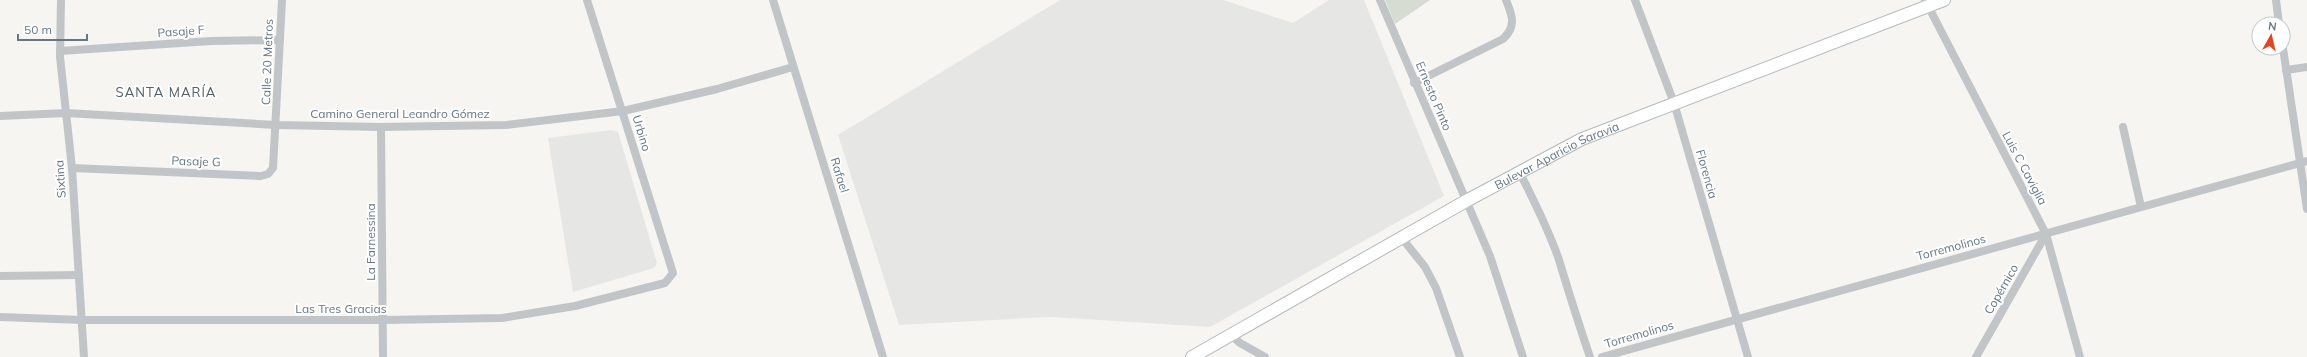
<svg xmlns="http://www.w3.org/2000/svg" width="2307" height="357" viewBox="0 0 2307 357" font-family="Mulish,sans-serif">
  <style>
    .built { fill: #e6e7e5 }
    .green { fill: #d7dcd3 }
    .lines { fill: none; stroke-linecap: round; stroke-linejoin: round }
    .secondary-casing { stroke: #b3b9bd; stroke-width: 14 }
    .street { stroke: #c1c5c8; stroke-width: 8 }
    .secondary { stroke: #fff; stroke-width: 12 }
    .labels { text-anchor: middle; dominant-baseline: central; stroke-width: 4; stroke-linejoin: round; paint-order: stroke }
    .street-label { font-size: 12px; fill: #647783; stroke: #fff }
    .neighbourhood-label { font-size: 13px; letter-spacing: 1px; fill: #526068; stroke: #fff }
  </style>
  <rect width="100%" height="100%" fill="#f6f5f2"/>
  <!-- built -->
  <g class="built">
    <polygon points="1060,0 1223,0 1293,23 1329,0 1364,0 1444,196 1210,327 1051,317 899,325 838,135"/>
    <polygon points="611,130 618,132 657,263 654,268 573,292 548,138"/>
  </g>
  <!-- green -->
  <polygon class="green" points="1385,0 1430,0 1395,24"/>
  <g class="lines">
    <!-- secondary casing -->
    <g class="secondary-casing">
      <g id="secondary">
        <path id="s1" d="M1192 357 1466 201 1582 139 1944 0"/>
      </g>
    </g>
    <!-- street -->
    <g class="street">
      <polyline points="61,0 60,57 72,168 84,357"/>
      <polyline points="773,0 883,357"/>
      <polyline points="1380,0 1490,256 1523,357"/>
      <polyline points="1635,0 1674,103 1748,357"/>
      <polyline points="1925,0 2046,234 2080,357"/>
      <polyline points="2276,0 2279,24"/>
      <polyline points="2283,48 2307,209"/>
      <polyline points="60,51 211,41 280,40"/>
      <polyline points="2286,70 2307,67"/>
      <path d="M1414 83 1503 39C1517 26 1512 15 1506 0"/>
      <polyline points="0,116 66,113 276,125 381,127 506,125 623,111 717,89 793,67"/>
      <polyline points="381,127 383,357"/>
      <polyline points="2123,127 2141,207"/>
      <polyline points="72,168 261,176 268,174 273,168 282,0"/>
      <path d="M1520 173C1534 201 1549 230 1559 260 1569 293 1579 325 1590 357"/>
      <polyline points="1401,237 1425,267 1436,288 1460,357"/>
      <polyline points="0,276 79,275"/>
      <polyline points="0,317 82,320 382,320 502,318 575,306 665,283 673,273 587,0"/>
      <polyline points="1231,335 1240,343 1265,357"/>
      <polyline points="1602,357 2307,161"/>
      <polyline points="1976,357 2046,234"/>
    </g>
    <!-- secondary -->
    <use href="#secondary" class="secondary"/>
  </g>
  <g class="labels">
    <!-- street labels -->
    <g class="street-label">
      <text transform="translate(181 31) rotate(-4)">Pasaje F</text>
      <text transform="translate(267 62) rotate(-88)">Calle 20 Metros</text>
      <text transform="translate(1434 96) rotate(67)">Ernesto Pinto</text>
      <text x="400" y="113">Camino General Leandro Gómez</text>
      <text transform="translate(642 133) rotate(73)">Urbino</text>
      <text stroke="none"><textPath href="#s1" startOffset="417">Bulevar Aparicio Saravia</textPath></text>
      <text transform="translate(196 161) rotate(2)">Pasaje G</text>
      <text transform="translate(2025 168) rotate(62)">Luis C Caviglia</text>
      <text transform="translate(1707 174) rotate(74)">Florencia</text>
      <text transform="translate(840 175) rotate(73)">Rafael</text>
      <text transform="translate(60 179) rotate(-94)">Sixtina</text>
      <text transform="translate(370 242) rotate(-90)">La Farnessina</text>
      <text transform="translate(1951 247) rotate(-15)">Torremolinos</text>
      <text transform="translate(2001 289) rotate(-60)">Copérnico</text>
      <text x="341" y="308">Las Tres Gracias</text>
      <text transform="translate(1639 334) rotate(-16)">Torremolinos</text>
    </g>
    <!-- neighbourhood labels -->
    <g class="neighbourhood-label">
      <text x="166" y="92">SANTA MARÍA</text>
    </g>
  </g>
  <!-- north arrow -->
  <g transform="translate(2271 36) rotate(8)"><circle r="19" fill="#ffffff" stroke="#c1c9cd"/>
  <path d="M0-3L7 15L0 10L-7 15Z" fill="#e34524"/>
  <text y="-6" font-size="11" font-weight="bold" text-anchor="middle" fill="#647783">N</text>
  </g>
  <!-- scale -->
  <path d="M18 34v6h69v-6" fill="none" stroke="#647783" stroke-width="2"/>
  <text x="24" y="34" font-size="12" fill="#647783" stroke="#ffffff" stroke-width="3" paint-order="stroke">50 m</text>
</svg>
